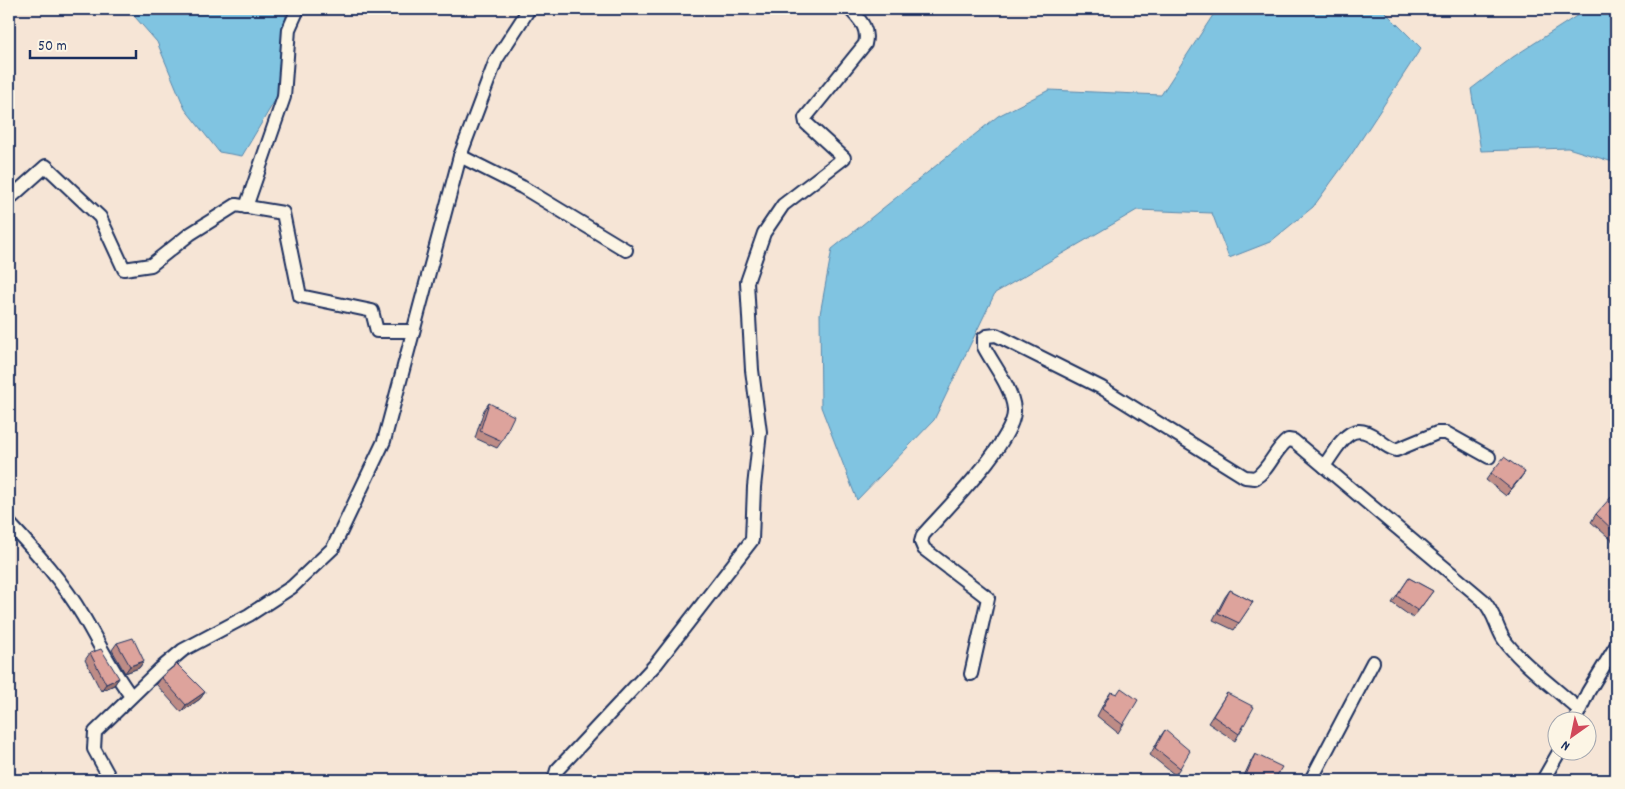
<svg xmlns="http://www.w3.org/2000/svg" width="1625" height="789" viewBox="0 0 1625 789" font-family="Dekko,sans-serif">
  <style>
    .water { fill: #80c4e1; stroke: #5888ad }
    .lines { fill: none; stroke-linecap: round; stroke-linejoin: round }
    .street-casing { stroke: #1b2f5e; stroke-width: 16 }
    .street { stroke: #fcf5e5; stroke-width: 12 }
    .wall { fill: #be8c86; stroke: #1b2f5e }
    .shaded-wall { fill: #9b726d; stroke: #1b2f5e }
    .building { fill: #dda39c; stroke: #1b2f5e }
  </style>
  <rect width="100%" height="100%" fill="#f6e5d6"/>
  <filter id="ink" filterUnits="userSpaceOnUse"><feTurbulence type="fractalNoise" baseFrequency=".02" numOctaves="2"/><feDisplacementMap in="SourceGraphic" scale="10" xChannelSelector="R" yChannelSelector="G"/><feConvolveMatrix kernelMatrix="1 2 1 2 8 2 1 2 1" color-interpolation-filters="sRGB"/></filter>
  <g filter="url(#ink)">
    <!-- water -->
    <g class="water">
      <polygon points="128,9 284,9 286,11 281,90 242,156 219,152 185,109 157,42"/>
      <polygon points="1213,9 1386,9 1385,12 1421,48 1351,155 1313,207 1270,242 1229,258 1212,213 1137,210 995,293 934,420 857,500 821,407 820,314 832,249 998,116 1049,90 1161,95 1215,12"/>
      <polygon points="1572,9 1616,9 1616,163 1568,148 1481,151 1471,89 1513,57 1578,15"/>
    </g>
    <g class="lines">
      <!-- street casing -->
      <g class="street-casing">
        <g id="street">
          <polyline points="460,156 522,187 626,250"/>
          <polyline points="9,199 46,166 100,217 124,269 151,265 190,234 236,205 283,213 300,296 372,311 377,331 413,331"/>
          <polyline points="246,207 284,97 289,29 298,9"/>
          <path d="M1324 466C1339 446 1349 418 1376 438 1383 443 1388 448 1396 450L1437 433H1446L1489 457"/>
          <path d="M9 523C36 552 63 582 83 616 99 643 112 671 131 696"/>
          <path d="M971 674 988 598 924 549 921 542 923 535C943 512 1017 439 1014 409 1012 388 994 366 984 347V338L987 336 996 335 1102 388 1245 477 1255 478C1270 469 1274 450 1288 440L1294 441 1483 600C1495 614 1495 624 1503 638 1517 660 1559 691 1579 710"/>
          <polyline points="1574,722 1588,692 1616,646"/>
          <polyline points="111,780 94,749 95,732 159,670 183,650 249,615 292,587 333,548 384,441 460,156 496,60 529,9"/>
          <path d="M554 780 557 770 656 664 752 540 754 487 760 432 752 370 747 282 764 233 783 205 844 158 806 123 805 118 865 44C869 28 860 20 850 9"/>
          <polyline points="1311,780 1373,662"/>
          <polyline points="1543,780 1559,752"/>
        </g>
      </g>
      <!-- street -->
      <use href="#street" class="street"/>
    </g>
    <!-- wall -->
    <g class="wall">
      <polygon points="489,403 502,441 497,448 475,438 484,410"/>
      <polygon points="1491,473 1520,479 1506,496 1486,480"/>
      <polygon points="1616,499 1616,542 1615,543 1591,522 1596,514"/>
      <polygon points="1409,578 1433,591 1413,618 1392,603"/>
      <polygon points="1230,590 1253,602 1234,630 1213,620 1225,597"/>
      <polygon points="117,643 144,661 139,668 125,673 112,650"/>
      <polygon points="90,653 119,678 114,685 101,691 85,660"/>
      <polygon points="161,677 205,692 200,699 181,712 156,684"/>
      <polygon points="1111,692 1123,725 1118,733 1097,716 1106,699"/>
      <polygon points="1227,693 1239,734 1235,741 1208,723"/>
      <polygon points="1165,730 1180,768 1175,775 1150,755 1160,737"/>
      <polygon points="1255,754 1274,780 1242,780 1251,761"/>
    </g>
    <!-- shaded-wall -->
    <g class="shaded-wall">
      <polygon points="1525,472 1520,479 1506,496 1511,489"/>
      <polygon points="144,661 139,668 125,673 130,666"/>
      <polygon points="119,678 114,685 101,691 106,684"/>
      <polygon points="205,692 200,699 181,712 186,705"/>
    </g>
    <!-- building -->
    <g class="building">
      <polygon points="489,403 514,416 502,441 480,431"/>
      <polygon points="1504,457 1525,472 1511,489 1491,473"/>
      <polygon points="1612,496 1616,499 1616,533 1596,514"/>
      <polygon points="1409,578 1433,591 1418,611 1397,596"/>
      <polygon points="1230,590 1253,602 1239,623 1218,613"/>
      <polygon points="133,638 144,661 130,666 117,643"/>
      <polygon points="101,649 119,678 106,684 90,653"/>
      <polygon points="177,664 205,692 186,705 161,677"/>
      <polygon points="1121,688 1138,700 1123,725 1102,709 1111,692 1117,694"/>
      <polygon points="1227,693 1254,707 1239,734 1213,716"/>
      <polygon points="1165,730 1190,751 1180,768 1155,748"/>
      <polygon points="1255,754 1282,767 1274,780 1252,780 1246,775"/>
    </g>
  </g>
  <!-- margin -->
  <rect width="1625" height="789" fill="none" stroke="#fcf5e5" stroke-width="30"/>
  <rect x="15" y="15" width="1595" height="759" fill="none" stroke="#1b2f5e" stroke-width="2" filter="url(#ink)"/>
  <!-- north arrow -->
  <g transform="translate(1572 736) rotate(213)"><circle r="24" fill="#fcf5e5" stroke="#a2a6af"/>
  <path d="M0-4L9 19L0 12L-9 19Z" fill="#d1495b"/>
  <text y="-8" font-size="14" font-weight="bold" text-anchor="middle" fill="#1b2f5e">N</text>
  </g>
  <!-- scale -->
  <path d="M30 50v8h106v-8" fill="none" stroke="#1b2f5e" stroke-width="2.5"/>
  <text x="38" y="50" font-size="15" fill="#1b2f5e" stroke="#fcf5e5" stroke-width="4" paint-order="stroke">50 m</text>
</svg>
